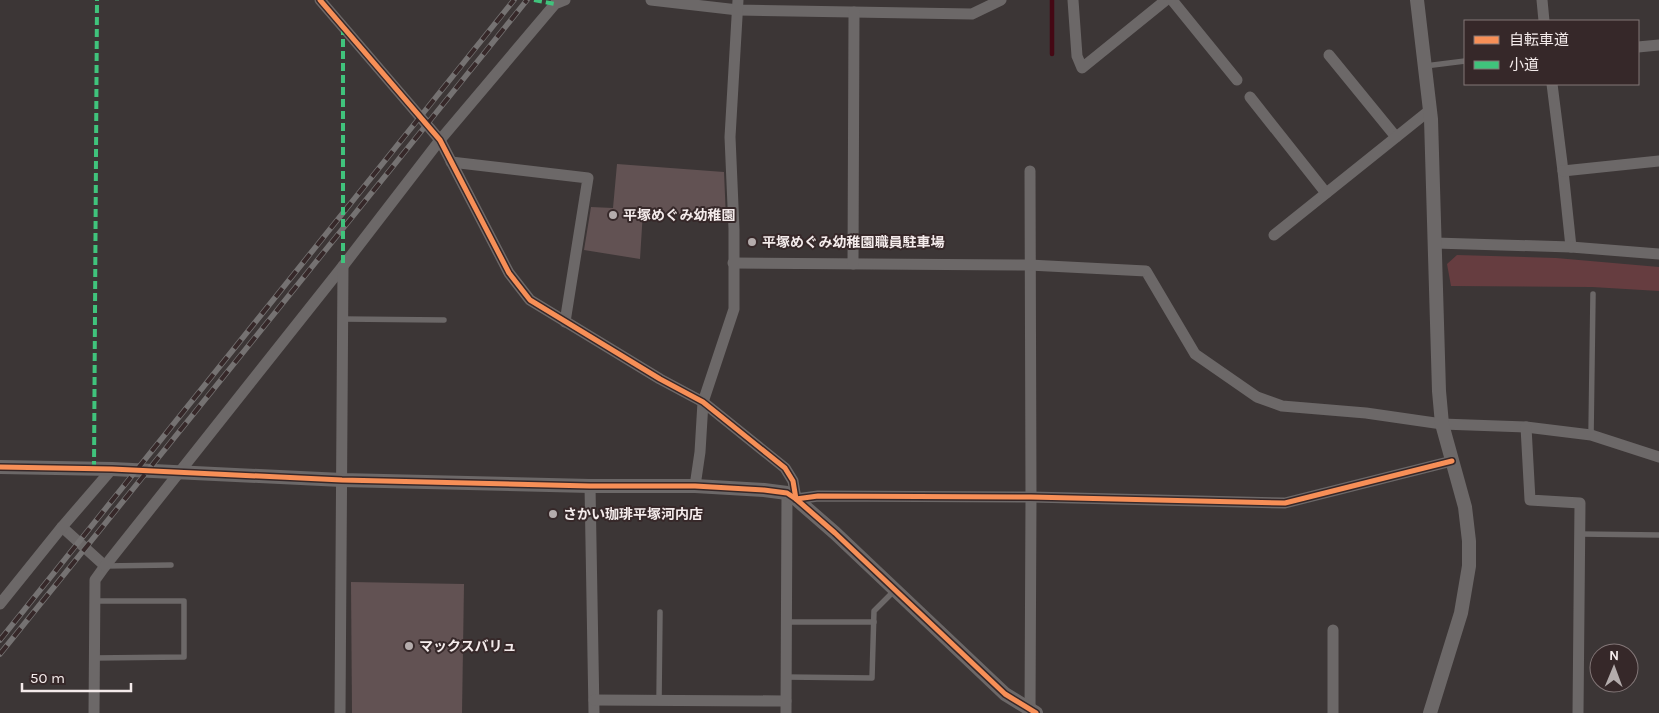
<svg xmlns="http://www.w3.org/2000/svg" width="1659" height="713" viewBox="0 0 1659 713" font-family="Karla,'Noto Sans JP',sans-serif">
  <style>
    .green { fill: #663d40 }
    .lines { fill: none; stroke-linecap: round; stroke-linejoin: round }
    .stream { stroke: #450814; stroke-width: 4.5 }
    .building { fill: #625253 }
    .service { stroke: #6c6868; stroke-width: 5.5 }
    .minor { stroke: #6c6868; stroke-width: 11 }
    .tertiary { stroke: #6c6868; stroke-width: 14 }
    .rail-casing { stroke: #757272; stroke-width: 5.5 }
    .rail { stroke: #362829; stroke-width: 4; stroke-dasharray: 11; stroke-linecap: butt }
    .quiet { stroke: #40c37c; stroke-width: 4; stroke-dasharray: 8 4; stroke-linecap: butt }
    .cycleway-casing { stroke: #362829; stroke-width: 8 }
    .cycleway { stroke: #f78f57; stroke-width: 5 }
    .poi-dot { fill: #b4acac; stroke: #362829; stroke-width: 2 }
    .labels { text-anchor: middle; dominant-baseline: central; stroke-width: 4; stroke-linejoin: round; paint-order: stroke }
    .poi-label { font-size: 14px; font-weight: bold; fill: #f4ebeb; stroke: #362829; text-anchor: start }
  </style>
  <rect width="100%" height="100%" fill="#3c3636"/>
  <!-- green -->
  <polygon class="green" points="1457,255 1556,258 1659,267 1659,291 1592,287 1451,286 1447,264"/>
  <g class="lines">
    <!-- stream -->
    <polyline class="stream" points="1052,54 1052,0"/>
  </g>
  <!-- building -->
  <g class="building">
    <polygon points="617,164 724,172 726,219 643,211 640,259 584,250 591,207 613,208"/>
    <polygon points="351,582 464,584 462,713 352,713"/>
  </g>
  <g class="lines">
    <!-- service -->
    <g class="service">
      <polyline points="1425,66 1465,61"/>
      <polyline points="343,319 444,320"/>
      <polyline points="1591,435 1593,294"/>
      <polyline points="1580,534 1659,535"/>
      <polyline points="105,566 171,565"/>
      <polyline points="787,622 874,622"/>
      <polyline points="94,658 184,657 184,601 95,601"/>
      <polyline points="786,677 872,678 874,611 895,590"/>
      <polyline points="659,700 660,612"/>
    </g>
    <!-- minor -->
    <g class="minor">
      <polyline points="320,0 440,140 509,273 530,300 660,379 703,402 785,468 793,481 796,499 818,496 1031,497 1285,503 1452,461"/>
      <polyline points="651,0 738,10 972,14 1001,0"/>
      <polyline points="1073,0 1077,56 1082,68 1166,0"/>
      <polyline points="1172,0 1237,80"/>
      <polyline points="1542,0 1544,21"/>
      <polyline points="1638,47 1659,45"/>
      <polyline points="1329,55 1396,137"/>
      <polyline points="1552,84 1563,171 1571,247"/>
      <polyline points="1250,97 1326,193"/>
      <polyline points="451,162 588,178 565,322"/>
      <polyline points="1030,171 1031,497 1030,713"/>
      <polyline points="1563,171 1659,161"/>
      <polyline points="1274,235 1430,110"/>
      <polyline points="1435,243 1571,247 1659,254"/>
      <polyline points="733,263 1029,265 1146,271 1195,354 1257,397 1282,406 1366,413 1442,424 1526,427 1591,435 1659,457"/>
      <polyline points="853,264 854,12"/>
      <polyline points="1526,427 1530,500 1580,503 1578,713"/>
      <polyline points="590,486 594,713"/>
      <polyline points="695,486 700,452 703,402 734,309 734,229 730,137 738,0"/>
      <polyline points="62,527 105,566 95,580 94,713"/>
      <polyline points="105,566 343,266 440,140 555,4 565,0"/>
      <polyline points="0,604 62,527 112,469"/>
      <polyline points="594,700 786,701"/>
      <polyline points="340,713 343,266"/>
      <polyline points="786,713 787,493"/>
      <polyline points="1333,713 1333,630"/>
    </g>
    <!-- tertiary -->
    <g class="tertiary">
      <polyline points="1417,0 1431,119 1439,391 1442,424 1465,507 1469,541 1469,566 1461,613 1430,713"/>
      <polyline points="0,467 112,469 342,480 590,486 695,486 764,490 787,493 796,499 835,533 1005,694 1036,713"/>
    </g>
    <!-- rail casing -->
    <g class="rail-casing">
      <g id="rail">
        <polyline points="0,640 514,0"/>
        <polyline points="0,654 527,0"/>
      </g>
    </g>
    <!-- rail -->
    <use href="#rail" class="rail"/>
    <!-- quiet -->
    <g class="quiet">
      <polyline points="534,0 555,4"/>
      <polyline points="343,27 343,266"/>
      <polyline points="94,469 97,0"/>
    </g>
    <!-- cycleway casing -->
    <g class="cycleway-casing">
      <g id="cycleway">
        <polyline points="320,0 440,140 509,273 530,300 660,379 703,402 785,468 793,481 796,499 818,496 1031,497 1285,503 1452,461"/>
        <polyline points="0,467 112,469 342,480 590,486 695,486 764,490 787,493 796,499 835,533 1005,694 1036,713"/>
      </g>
    </g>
    <!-- cycleway -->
    <use href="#cycleway" class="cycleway"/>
  </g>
  <!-- markers -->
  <g class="poi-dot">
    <circle cx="613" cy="215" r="5"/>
    <circle cx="752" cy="242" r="5"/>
    <circle cx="553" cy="514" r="5"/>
    <circle cx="409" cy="646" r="5"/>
  </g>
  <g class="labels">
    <!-- poi labels -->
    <g class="poi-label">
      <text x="623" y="215">平塚めぐみ幼稚園</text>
      <text x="762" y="242">平塚めぐみ幼稚園職員駐車場</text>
      <text x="563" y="514">さかい珈琲平塚河内店</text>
      <text x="419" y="646">マックスバリュ</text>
    </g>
  </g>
  <!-- legend -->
  <rect x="1464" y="20" width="175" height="65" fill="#362829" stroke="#827677"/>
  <rect x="1474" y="36" width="25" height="8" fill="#f78f57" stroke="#827677"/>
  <text x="1509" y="45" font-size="15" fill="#f4ebeb">自転車道</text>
  <rect x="1474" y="61" width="25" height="8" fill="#40c37c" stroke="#827677"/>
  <text x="1509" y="70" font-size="15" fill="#f4ebeb">小道</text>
  <!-- north arrow -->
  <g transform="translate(1614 668) rotate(1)"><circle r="24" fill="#362829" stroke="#827677"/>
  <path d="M0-4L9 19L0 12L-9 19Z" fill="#b4acac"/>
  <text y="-8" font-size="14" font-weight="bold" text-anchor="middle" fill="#f4ebeb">N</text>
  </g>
  <!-- scale -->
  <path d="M22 683v8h109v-8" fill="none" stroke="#f4ebeb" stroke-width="2.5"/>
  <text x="30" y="683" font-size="15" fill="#f4ebeb" stroke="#362829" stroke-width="4" paint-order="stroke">50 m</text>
</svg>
